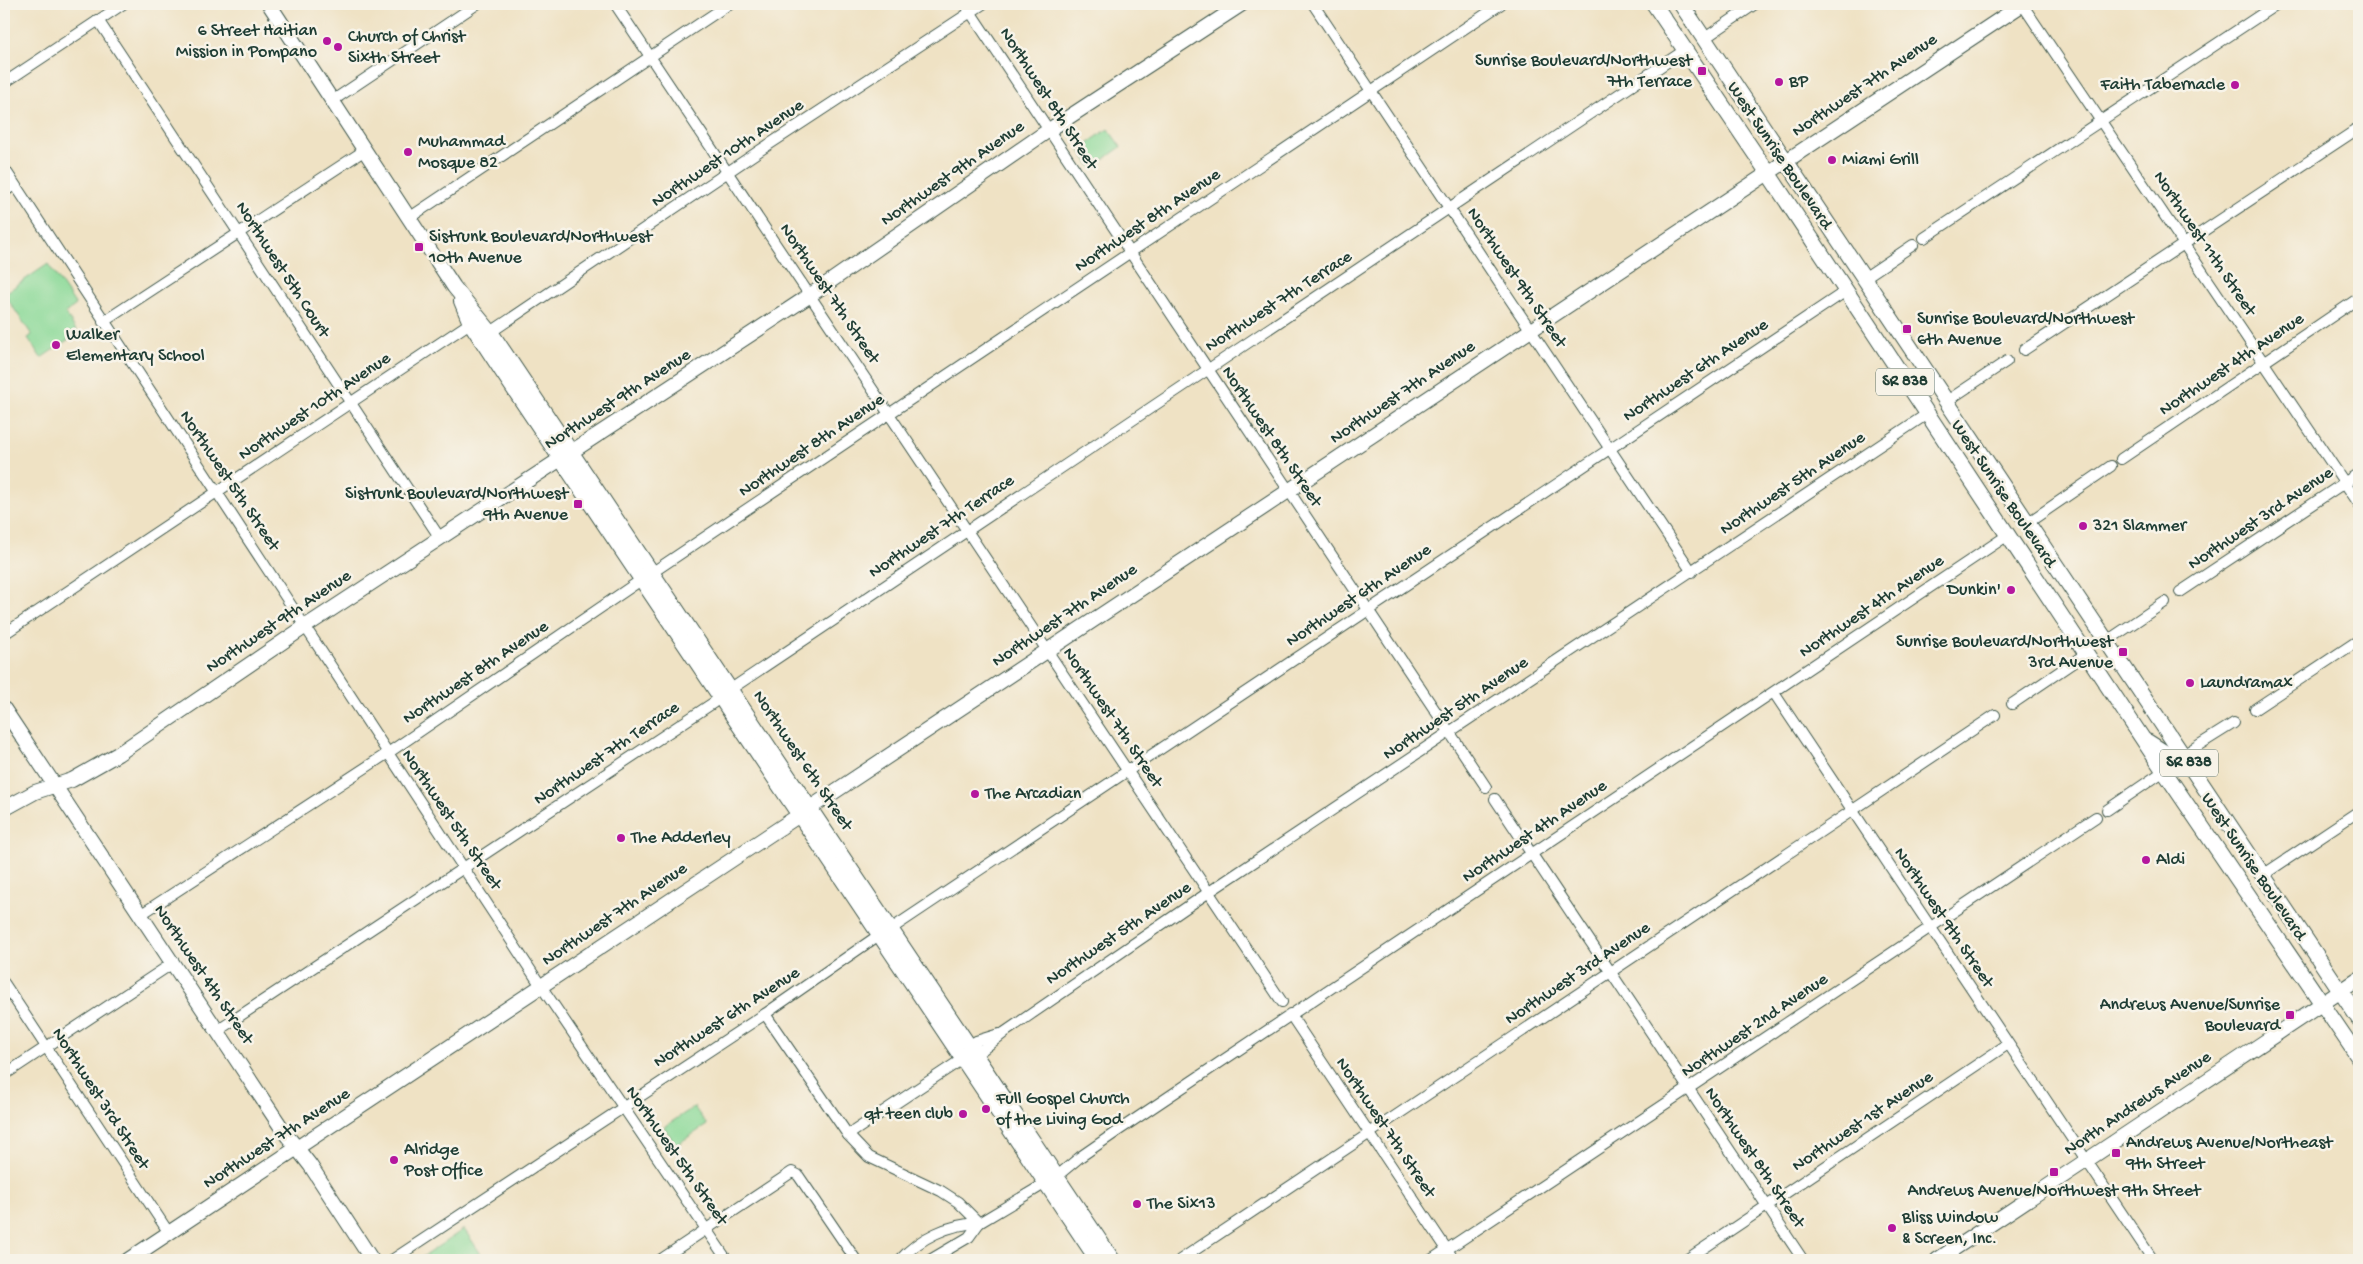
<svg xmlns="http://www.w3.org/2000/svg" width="2363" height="1264" viewBox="0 0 2363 1264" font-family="'Gochi Hand',sans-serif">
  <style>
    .green { fill: #8bd998; stroke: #558b66 }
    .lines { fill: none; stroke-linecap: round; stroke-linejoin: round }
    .street-casing { stroke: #3e564a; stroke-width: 12 }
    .secondary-casing { stroke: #3e564a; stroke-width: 16 }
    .primary-casing { stroke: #3e564a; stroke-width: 17 }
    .street { stroke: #fff; stroke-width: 10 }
    .secondary { stroke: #fff; stroke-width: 14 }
    .primary { stroke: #fff; stroke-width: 15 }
    .poi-dot { fill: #b5179e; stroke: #f7f3e8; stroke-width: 2 }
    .labels { text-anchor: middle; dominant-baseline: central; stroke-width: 5; stroke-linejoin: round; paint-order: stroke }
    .shield { fill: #f7f3e8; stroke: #60746a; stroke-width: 1 }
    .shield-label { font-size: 16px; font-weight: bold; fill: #1f3d34 }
    .poi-label { font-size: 18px; fill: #1f3d34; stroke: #f7f3e8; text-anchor: start }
    .street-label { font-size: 18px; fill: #1f3d34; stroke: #f7f3e8 }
  </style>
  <rect width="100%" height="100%" fill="#f7f3e8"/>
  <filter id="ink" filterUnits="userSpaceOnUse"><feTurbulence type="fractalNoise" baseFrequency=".02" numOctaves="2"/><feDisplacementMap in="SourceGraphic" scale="10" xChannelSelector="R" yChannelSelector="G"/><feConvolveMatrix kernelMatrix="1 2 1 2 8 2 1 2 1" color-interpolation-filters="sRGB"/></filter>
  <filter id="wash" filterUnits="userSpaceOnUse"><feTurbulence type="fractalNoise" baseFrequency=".0096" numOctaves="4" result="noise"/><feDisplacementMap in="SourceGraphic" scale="20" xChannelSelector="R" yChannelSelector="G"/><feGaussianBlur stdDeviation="1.12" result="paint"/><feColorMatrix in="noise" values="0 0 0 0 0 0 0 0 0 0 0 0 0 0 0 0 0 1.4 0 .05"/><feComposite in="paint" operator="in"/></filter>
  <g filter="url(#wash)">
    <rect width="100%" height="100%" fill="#efe2c4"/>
    <!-- green -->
    <g class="green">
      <polygon points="1108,129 1121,147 1092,168 1079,149"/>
      <polygon points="48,264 76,305 65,313 78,333 41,358 28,338 32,335 4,294"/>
      <polygon points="694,1107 707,1125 676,1145 664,1127"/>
      <polygon points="464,1229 485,1260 418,1260"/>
    </g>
  </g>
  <g filter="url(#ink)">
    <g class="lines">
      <!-- street casing -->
      <g class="street-casing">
        <g id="street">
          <polyline points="615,4 1282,1002"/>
          <polyline points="965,4 1486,787"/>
          <polyline points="1313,4 1692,572"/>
          <polyline points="2022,4 2359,504"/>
          <polyline points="98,20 440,538"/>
          <polyline points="1705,38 1755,4"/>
          <polyline points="4,83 123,4"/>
          <polyline points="332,101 477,4"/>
          <polyline points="4,168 541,986 727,1260"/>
          <polyline points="4,192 14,185"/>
          <polyline points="409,218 729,4"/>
          <polyline points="1924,238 2277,4"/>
          <polyline points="1864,278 1913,245"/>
          <polyline points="103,322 365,150"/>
          <polyline points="491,332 759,151 983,4"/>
          <polyline points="2024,350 2359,128"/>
          <polyline points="1947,401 2007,361"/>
          <polyline points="2121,459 2359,298"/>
          <polyline points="2029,522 2111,466"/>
          <polyline points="2180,592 2359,473"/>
          <polyline points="4,634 470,323"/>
          <polyline points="2107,641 2165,602"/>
          <polyline points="1774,693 2153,1260"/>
          <polyline points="2012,704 2087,653"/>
          <polyline points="2255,709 2359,640"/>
          <polyline points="2183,755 2234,723"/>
          <polyline points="1495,799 1803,1260"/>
          <polyline points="2107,810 2164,771"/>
          <polyline points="2263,875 2359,811"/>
          <polyline points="140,915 388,753 641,580 1501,4"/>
          <polyline points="891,929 1846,291"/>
          <polyline points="4,983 169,1233"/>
          <polyline points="765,1014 848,1135 869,1157 941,1191 958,1202 979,1223"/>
          <polyline points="1290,1014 1454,1260"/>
          <polyline points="217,1031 713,703 731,689 1685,50"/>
          <polyline points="973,1052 976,1041 999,1034"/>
          <polyline points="4,1075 173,963"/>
          <polyline points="848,1135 973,1052 982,1050 1005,1032 1209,892 1927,414"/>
          <polyline points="392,1260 765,1014 879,935"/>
          <polyline points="660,1260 792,1172 798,1175 856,1260"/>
          <path d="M900 1260C919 1238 949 1224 979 1223"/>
          <polyline points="930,1260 969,1237 979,1223 1056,1177 1080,1157 1119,1130 2008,535"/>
          <polyline points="1180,1260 1995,715"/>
          <polyline points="1431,1260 2096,817"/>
          <polyline points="1686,1260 2008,1044"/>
        </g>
      </g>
      <!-- secondary casing -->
      <g class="secondary-casing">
        <g id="secondary">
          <polyline points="269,4 454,287 491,332 1113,1260"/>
          <polyline points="461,301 470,323 502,372 1097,1260"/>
          <polyline points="4,709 285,1133 310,1165 372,1260"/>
          <polyline points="4,809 35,792 72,780 118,754 306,626 809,296 1049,130 1242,4"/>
          <polyline points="128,1260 2023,4"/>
          <polyline points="1937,1260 2359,979"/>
        </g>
      </g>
      <!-- primary casing -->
      <g class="primary-casing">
        <g id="primary">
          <polyline points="1654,4 1768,173 2164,771 2359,1058"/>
          <polyline points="1681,4 2359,1019"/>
          <polyline points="2148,742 2173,758 2183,755"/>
        </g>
      </g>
      <!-- street -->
      <use href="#street" class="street"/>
      <!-- secondary -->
      <use href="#secondary" class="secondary"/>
      <!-- primary -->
      <use href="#primary" class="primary"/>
    </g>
  </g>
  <!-- markers -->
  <g class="poi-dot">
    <circle cx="327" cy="41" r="5"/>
    <circle cx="338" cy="47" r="5"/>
    <rect x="1697" y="66" width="10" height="10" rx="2.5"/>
    <circle cx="1779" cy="82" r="5"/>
    <circle cx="2235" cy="85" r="5"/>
    <circle cx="408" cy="152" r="5"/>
    <circle cx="1832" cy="160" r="5"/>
    <rect x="414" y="242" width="10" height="10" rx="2.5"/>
    <rect x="1902" y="324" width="10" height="10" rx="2.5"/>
    <circle cx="56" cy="345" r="5"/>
    <rect x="573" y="499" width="10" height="10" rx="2.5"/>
    <circle cx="2083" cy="526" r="5"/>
    <circle cx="2011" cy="590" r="5"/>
    <rect x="2118" y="647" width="10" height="10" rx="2.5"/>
    <circle cx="2190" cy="683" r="5"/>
    <circle cx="975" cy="794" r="5"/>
    <circle cx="621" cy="838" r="5"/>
    <circle cx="2146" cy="860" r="5"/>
    <rect x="2285" y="1010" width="10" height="10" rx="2.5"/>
    <circle cx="986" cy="1109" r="5"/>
    <circle cx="963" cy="1114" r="5"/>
    <rect x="2111" y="1148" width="10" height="10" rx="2.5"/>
    <circle cx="394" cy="1160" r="5"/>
    <rect x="2049" y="1167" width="10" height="10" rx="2.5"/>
    <circle cx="1137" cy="1204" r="5"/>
    <circle cx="1892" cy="1228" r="5"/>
  </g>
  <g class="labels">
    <!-- shield labels -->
    <g class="shield">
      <rect x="1876" y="368.5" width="58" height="27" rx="4"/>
      <rect x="2160" y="749.5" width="58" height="27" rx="4"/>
    </g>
    <g class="shield-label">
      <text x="1905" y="382">SR 838</text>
      <text x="2189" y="763">SR 838</text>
    </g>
    <!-- poi labels -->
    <g class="poi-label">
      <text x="317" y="31" text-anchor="end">6 Street Haitian<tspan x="317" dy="21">Mission in Pompano</tspan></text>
      <text x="348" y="37">Church of Christ<tspan x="348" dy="21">Sixth Street</tspan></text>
      <text x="1692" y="61" text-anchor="end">Sunrise Boulevard/Northwest<tspan x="1692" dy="21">7th Terrace</tspan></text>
      <text x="1789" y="82">BP</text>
      <text x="2225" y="85" text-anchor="end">Faith Tabernacle</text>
      <text x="418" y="142">Muhammad<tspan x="418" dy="21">Mosque 82</tspan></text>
      <text x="1842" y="160">Miami Grill</text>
      <text x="429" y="237">Sistrunk Boulevard/Northwest<tspan x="429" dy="21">10th Avenue</tspan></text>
      <text x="1917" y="319">Sunrise Boulevard/Northwest<tspan x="1917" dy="21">6th Avenue</tspan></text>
      <text x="66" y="335">Walker<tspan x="66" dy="21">Elementary School</tspan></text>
      <text x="568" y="494" text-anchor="end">Sistrunk Boulevard/Northwest<tspan x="568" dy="21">9th Avenue</tspan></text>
      <text x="2093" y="526">321 Slammer</text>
      <text x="2001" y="590" text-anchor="end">Dunkin'</text>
      <text x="2113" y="642" text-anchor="end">Sunrise Boulevard/Northwest<tspan x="2113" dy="21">3rd Avenue</tspan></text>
      <text x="2200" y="683">Laundramax</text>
      <text x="985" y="794">The Arcadian</text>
      <text x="631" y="838">The Adderley</text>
      <text x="2156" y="860">Aldi</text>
      <text x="2280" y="1005" text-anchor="end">Andrews Avenue/Sunrise<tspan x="2280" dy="21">Boulevard</tspan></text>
      <text x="996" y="1099">Full Gospel Church<tspan x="996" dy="21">of the Living God</tspan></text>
      <text x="953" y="1114" text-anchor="end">qt teen club</text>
      <text x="2126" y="1143">Andrews Avenue/Northeast<tspan x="2126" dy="21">9th Street</tspan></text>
      <text x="404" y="1150">Alridge<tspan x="404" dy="21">Post Office</tspan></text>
      <text x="2054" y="1191" text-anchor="middle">Andrews Avenue/Northwest 9th Street</text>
      <text x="1147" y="1204">The Six13</text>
      <text x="1902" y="1218">Bliss Window<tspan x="1902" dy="21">&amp; Screen, Inc.</tspan></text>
    </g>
    <!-- street labels -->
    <g class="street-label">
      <text transform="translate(1865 86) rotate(-34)">Northwest 7th Avenue</text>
      <text transform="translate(1048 99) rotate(57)">Northwest 8th Street</text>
      <text transform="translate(728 154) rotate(-34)">Northwest 10th Avenue</text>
      <text transform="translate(1779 156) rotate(56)">West Sunrise Boulevard</text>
      <text transform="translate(953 174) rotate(-35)">Northwest 9th Avenue</text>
      <text transform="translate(1148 221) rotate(-34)">Northwest 8th Avenue</text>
      <text transform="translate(2204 244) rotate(56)">Northwest 11th Street</text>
      <text transform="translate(282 270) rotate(57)">Northwest 5th Court</text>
      <text transform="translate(1516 278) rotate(56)">Northwest 9th Street</text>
      <text transform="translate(829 294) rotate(56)">Northwest 7th Street</text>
      <text transform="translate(1279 302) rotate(-33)">Northwest 7th Terrace</text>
      <text transform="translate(2232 365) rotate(-34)">Northwest 4th Avenue</text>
      <text transform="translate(1696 371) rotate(-34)">Northwest 6th Avenue</text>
      <text transform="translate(1403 393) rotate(-34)">Northwest 7th Avenue</text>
      <text transform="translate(618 400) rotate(-33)">Northwest 9th Avenue</text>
      <text transform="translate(315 407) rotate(-34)">Northwest 10th Avenue</text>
      <text transform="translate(1271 437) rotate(56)">Northwest 8th Street</text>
      <text transform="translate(812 446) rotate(-34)">Northwest 8th Avenue</text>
      <text transform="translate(229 481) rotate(56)">Northwest 5th Street</text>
      <text transform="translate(1793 484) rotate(-34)">Northwest 5th Avenue</text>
      <text transform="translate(2003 494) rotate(56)">West Sunrise Boulevard</text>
      <text transform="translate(2261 519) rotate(-34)">Northwest 3rd Avenue</text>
      <text transform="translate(942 527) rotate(-34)">Northwest 7th Terrace</text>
      <text transform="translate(1359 596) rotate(-34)">Northwest 6th Avenue</text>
      <text transform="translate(1872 607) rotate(-34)">Northwest 4th Avenue</text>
      <text transform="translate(1065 616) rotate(-34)">Northwest 7th Avenue</text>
      <text transform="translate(279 622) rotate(-34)">Northwest 9th Avenue</text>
      <text transform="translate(476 673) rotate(-34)">Northwest 8th Avenue</text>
      <text transform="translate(1456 709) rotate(-34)">Northwest 5th Avenue</text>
      <text transform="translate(1112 718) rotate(56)">Northwest 7th Street</text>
      <text transform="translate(607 754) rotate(-34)">Northwest 7th Terrace</text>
      <text transform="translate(802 761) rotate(56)">Northwest 6th Street</text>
      <text transform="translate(451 820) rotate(56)">Northwest 5th Street</text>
      <text transform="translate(1535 832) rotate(-34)">Northwest 4th Avenue</text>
      <text transform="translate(2253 867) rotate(56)">West Sunrise Boulevard</text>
      <text transform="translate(615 915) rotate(-34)">Northwest 7th Avenue</text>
      <text transform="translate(1943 918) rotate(56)">Northwest 9th Street</text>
      <text transform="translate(1119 934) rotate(-34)">Northwest 5th Avenue</text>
      <text transform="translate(1578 974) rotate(-34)">Northwest 3rd Avenue</text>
      <text transform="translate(203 975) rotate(56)">Northwest 4th Street</text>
      <text transform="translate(727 1018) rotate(-33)">Northwest 6th Avenue</text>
      <text transform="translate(1755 1026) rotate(-34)">Northwest 2nd Avenue</text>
      <text transform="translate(100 1099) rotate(57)">Northwest 3rd Street</text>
      <text transform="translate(2138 1104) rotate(-34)">North Andrews Avenue</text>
      <text transform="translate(1863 1122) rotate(-34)">Northwest 1st Avenue</text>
      <text transform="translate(1385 1128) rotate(56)">Northwest 7th Street</text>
      <text transform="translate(277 1139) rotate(-33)">Northwest 7th Avenue</text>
      <text transform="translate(676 1156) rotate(55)">Northwest 5th Street</text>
      <text transform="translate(1754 1158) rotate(56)">Northwest 8th Street</text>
    </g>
  </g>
  <!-- margin -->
  <rect width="2363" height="1264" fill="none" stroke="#f7f3e8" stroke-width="20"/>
</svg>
